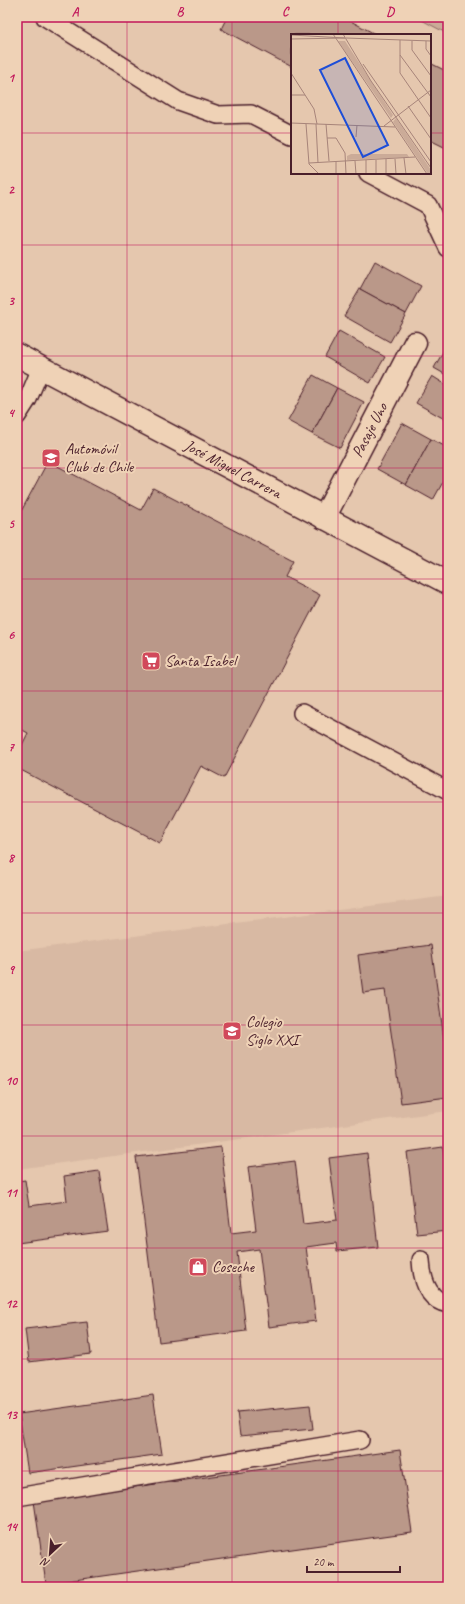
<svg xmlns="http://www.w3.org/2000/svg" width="465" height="1604" viewBox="0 0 465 1604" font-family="Caveat,sans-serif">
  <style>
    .built { fill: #d8b9a3 }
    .green { fill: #cbab98; stroke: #8a6562 }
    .building { fill: #ba9889; stroke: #4a1f2b }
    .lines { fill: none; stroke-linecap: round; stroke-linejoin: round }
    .service-casing { stroke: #4a1f2b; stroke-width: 20 }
    .minor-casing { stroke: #4a1f2b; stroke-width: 25 }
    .tertiary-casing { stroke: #4a1f2b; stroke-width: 25 }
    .service { stroke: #efd2b6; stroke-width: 17 }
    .minor { stroke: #efd2b6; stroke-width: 22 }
    .tertiary { stroke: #efd2b6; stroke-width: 22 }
    .grid { fill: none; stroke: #c2185b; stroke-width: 1; stroke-opacity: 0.55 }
    .labels { text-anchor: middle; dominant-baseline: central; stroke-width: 4; stroke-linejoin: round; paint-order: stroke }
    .street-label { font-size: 16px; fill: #4a1f2b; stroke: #efd2b6 }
    .poi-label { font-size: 16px; fill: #4a1f2b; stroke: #efd2b6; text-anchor: start }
    .inset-road { fill: none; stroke: #a7847a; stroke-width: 1 }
    .view { fill: #1d4ed8; fill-opacity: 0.15; stroke: #1d4ed8; stroke-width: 2 }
    .inset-edge { fill: none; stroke: #4a1f2b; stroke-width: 2 }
    .neatline { fill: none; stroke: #c2185b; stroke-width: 1.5 }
    .grid-label { font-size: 13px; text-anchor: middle; font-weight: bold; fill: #c2185b }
  </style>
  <rect width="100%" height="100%" fill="#e5c7ae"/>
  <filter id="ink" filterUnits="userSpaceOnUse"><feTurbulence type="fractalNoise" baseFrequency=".025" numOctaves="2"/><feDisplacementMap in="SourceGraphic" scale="8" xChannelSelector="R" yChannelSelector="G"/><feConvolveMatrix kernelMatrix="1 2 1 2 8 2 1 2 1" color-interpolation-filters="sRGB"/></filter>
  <g filter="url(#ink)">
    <!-- built -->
    <polygon class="built" points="448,896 448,1111 17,1169 17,951"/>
    <!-- green -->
    <polygon class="green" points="416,17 448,17 448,34"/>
    <!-- building -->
    <g class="building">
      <polygon points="227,17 343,17 377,35 292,35 292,67 221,29"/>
      <polygon points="430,63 448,72 448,149 430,140"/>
      <polygon points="375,261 421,286 406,314 360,289"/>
      <polygon points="360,289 406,314 390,342 344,316"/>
      <polygon points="339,331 385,357 370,383 325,357"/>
      <polygon points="448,343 448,376 434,368"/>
      <polygon points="313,375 337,388 312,434 288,421"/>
      <polygon points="432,376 448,386 448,421 416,403"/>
      <polygon points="337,388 364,402 340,448 312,434"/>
      <polygon points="402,423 431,439 406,485 377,469"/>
      <polygon points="431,439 448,448 448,473 433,500 406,485"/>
      <polygon points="48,461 141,510 153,488 293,561 285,577 320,595 224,778 201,766 160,843 17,768 17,755 28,733 17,727 17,519"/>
      <polygon points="431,945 444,1039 448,1039 448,1097 401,1103 385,990 363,993 358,955"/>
      <polygon points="221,1147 231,1233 256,1230 248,1167 295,1161 303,1224 337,1220 329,1158 367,1153 378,1247 337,1251 336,1243 306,1247 316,1321 269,1327 259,1249 237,1252 246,1331 159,1342 136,1157"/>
      <polygon points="443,1147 448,1191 448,1231 417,1234 407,1152"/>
      <polygon points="99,1171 108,1231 17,1243 17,1181 25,1180 29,1206 67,1201 64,1176"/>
      <polygon points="87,1322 91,1354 29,1362 25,1329"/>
      <polygon points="153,1395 162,1454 28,1473 19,1414"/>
      <polygon points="310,1405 313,1429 240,1436 237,1412"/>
      <polygon points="400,1450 412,1532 46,1584 34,1501"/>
    </g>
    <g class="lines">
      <!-- service casing -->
      <g class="service-casing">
        <g id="service">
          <polyline points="45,17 178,101 218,115 251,114 292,135"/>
          <polyline points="368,173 428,205 448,248"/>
          <polyline points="17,416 28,399 41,368"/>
          <polyline points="302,713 448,791"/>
          <path d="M421 1260C422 1279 427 1300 448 1304"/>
          <polyline points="17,1497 360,1440"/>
        </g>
      </g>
      <!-- minor casing -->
      <g class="minor-casing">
        <g id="minor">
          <path id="s1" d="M324 518 415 343"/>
        </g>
      </g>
      <!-- tertiary casing -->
      <g class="tertiary-casing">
        <g id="tertiary">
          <path id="s2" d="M17 355 448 583"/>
        </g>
      </g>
      <!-- service -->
      <use href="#service" class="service"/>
      <!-- minor -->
      <use href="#minor" class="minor"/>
      <!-- tertiary -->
      <use href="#tertiary" class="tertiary"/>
    </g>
  </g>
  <!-- grid -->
  <path class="grid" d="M127 17V1587M232 17V1587M338 17V35M17 133H292M430 133H448M338 173V1587M17 245H448M17 356H448M17 468H448M17 579H448M17 691H448M17 802H448M17 913H448M17 1025H448M17 1136H448M17 1248H448M17 1359H448M17 1471H448"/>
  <!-- icons -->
  <defs>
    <g id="university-square" transform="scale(1)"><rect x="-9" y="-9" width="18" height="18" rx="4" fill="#d1495b" stroke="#efd2b6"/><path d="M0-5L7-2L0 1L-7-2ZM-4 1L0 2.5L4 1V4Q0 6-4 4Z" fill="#fff"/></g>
    <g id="supermarket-square" transform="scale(1)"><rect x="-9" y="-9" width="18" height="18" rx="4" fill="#d1495b" stroke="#efd2b6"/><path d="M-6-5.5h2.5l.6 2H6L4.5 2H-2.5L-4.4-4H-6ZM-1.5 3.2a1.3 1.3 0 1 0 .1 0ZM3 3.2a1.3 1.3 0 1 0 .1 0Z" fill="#fff"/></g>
    <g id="school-square" transform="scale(1)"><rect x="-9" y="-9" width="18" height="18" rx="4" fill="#d1495b" stroke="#efd2b6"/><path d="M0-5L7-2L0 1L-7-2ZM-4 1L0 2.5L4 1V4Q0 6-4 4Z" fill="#fff"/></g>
    <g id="shop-square" transform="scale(1)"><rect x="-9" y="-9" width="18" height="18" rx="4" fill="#d1495b" stroke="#efd2b6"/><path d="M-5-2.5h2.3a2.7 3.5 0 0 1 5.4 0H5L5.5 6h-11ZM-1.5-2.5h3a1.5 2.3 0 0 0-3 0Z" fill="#fff"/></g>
  </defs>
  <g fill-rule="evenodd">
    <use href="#university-square" x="51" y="458"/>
    <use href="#supermarket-square" x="151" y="661"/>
    <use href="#school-square" x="232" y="1031"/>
    <use href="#shop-square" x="198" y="1267"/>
  </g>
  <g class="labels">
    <!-- street labels -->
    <g class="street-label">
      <text stroke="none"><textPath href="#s1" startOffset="99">Pasaje Uno</textPath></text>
      <text stroke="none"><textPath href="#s2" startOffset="244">José Miguel Carrera</textPath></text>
    </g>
    <!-- poi labels -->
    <g class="poi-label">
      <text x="65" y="449">Automóvil<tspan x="65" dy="18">Club de Chile</tspan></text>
      <text x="165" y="661">Santa Isabel</text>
      <text x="246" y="1022">Colegio<tspan x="246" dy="18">Siglo XXI</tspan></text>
      <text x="212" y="1267">Coseche</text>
    </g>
  </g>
  <!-- overview -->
  <g transform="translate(291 34)">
    <rect width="140" height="140" fill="#e5c7ae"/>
    <path d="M47 7H54L102 81 100 84ZM105 84 140 136V140H137L102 88ZM60 120H116L118 123 56 126V122Z" fill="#cbab98"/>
    <path class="inset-road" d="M42 0 136 140M52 0 80 47 140 134M0 1 54 4M55 4 140 7M0 5 54 4M109 6V39L140 84M121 7V16L140 42M135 7V15L140 22M109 21 140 63M72 30 140 128M0 39 23 75 26 90M0 61H14M117 72 140 105M0 89 104 93M15 90 18 130 28 140M25 90 27 129M35 90 38 127M93 92 140 56M65 103 66 91M36 104H45L54 119 55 140M113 124 115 140M95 125V140M104 125 105 140M75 126V140M85 126V140M45 127V140M64 127 65 140M18 129 124 123"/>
    <path class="view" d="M54 24 97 111 72 123 29 36Z"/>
    <rect width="140" height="140" class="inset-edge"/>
  </g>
  <!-- margin -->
  <rect width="465" height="1604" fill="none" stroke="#efd2b6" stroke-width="44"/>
  <!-- north arrow -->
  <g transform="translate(50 1554) rotate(206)" stroke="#efd2b6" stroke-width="3" paint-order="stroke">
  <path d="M0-3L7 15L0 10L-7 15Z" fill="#4a1f2b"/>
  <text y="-6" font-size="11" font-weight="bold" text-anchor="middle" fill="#4a1f2b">N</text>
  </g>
  <!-- scale -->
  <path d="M307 1566v6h93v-6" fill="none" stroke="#4a1f2b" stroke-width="2"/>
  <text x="313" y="1566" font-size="12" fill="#4a1f2b" stroke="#efd2b6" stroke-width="3" paint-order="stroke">20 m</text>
  <rect x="22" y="22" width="421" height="1560" class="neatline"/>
  <g class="grid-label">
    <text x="75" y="16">A</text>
    <text x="180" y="16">B</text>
    <text x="285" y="16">C</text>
    <text x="390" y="16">D</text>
    <text x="11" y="82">1</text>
    <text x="11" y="194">2</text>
    <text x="11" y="305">3</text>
    <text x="11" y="417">4</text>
    <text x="11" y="528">5</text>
    <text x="11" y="639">6</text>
    <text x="11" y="751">7</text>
    <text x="11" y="862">8</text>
    <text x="11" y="974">9</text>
    <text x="11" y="1085">10</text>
    <text x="11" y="1197">11</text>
    <text x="11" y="1308">12</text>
    <text x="11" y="1419">13</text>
    <text x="11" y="1531">14</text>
  </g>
</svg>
